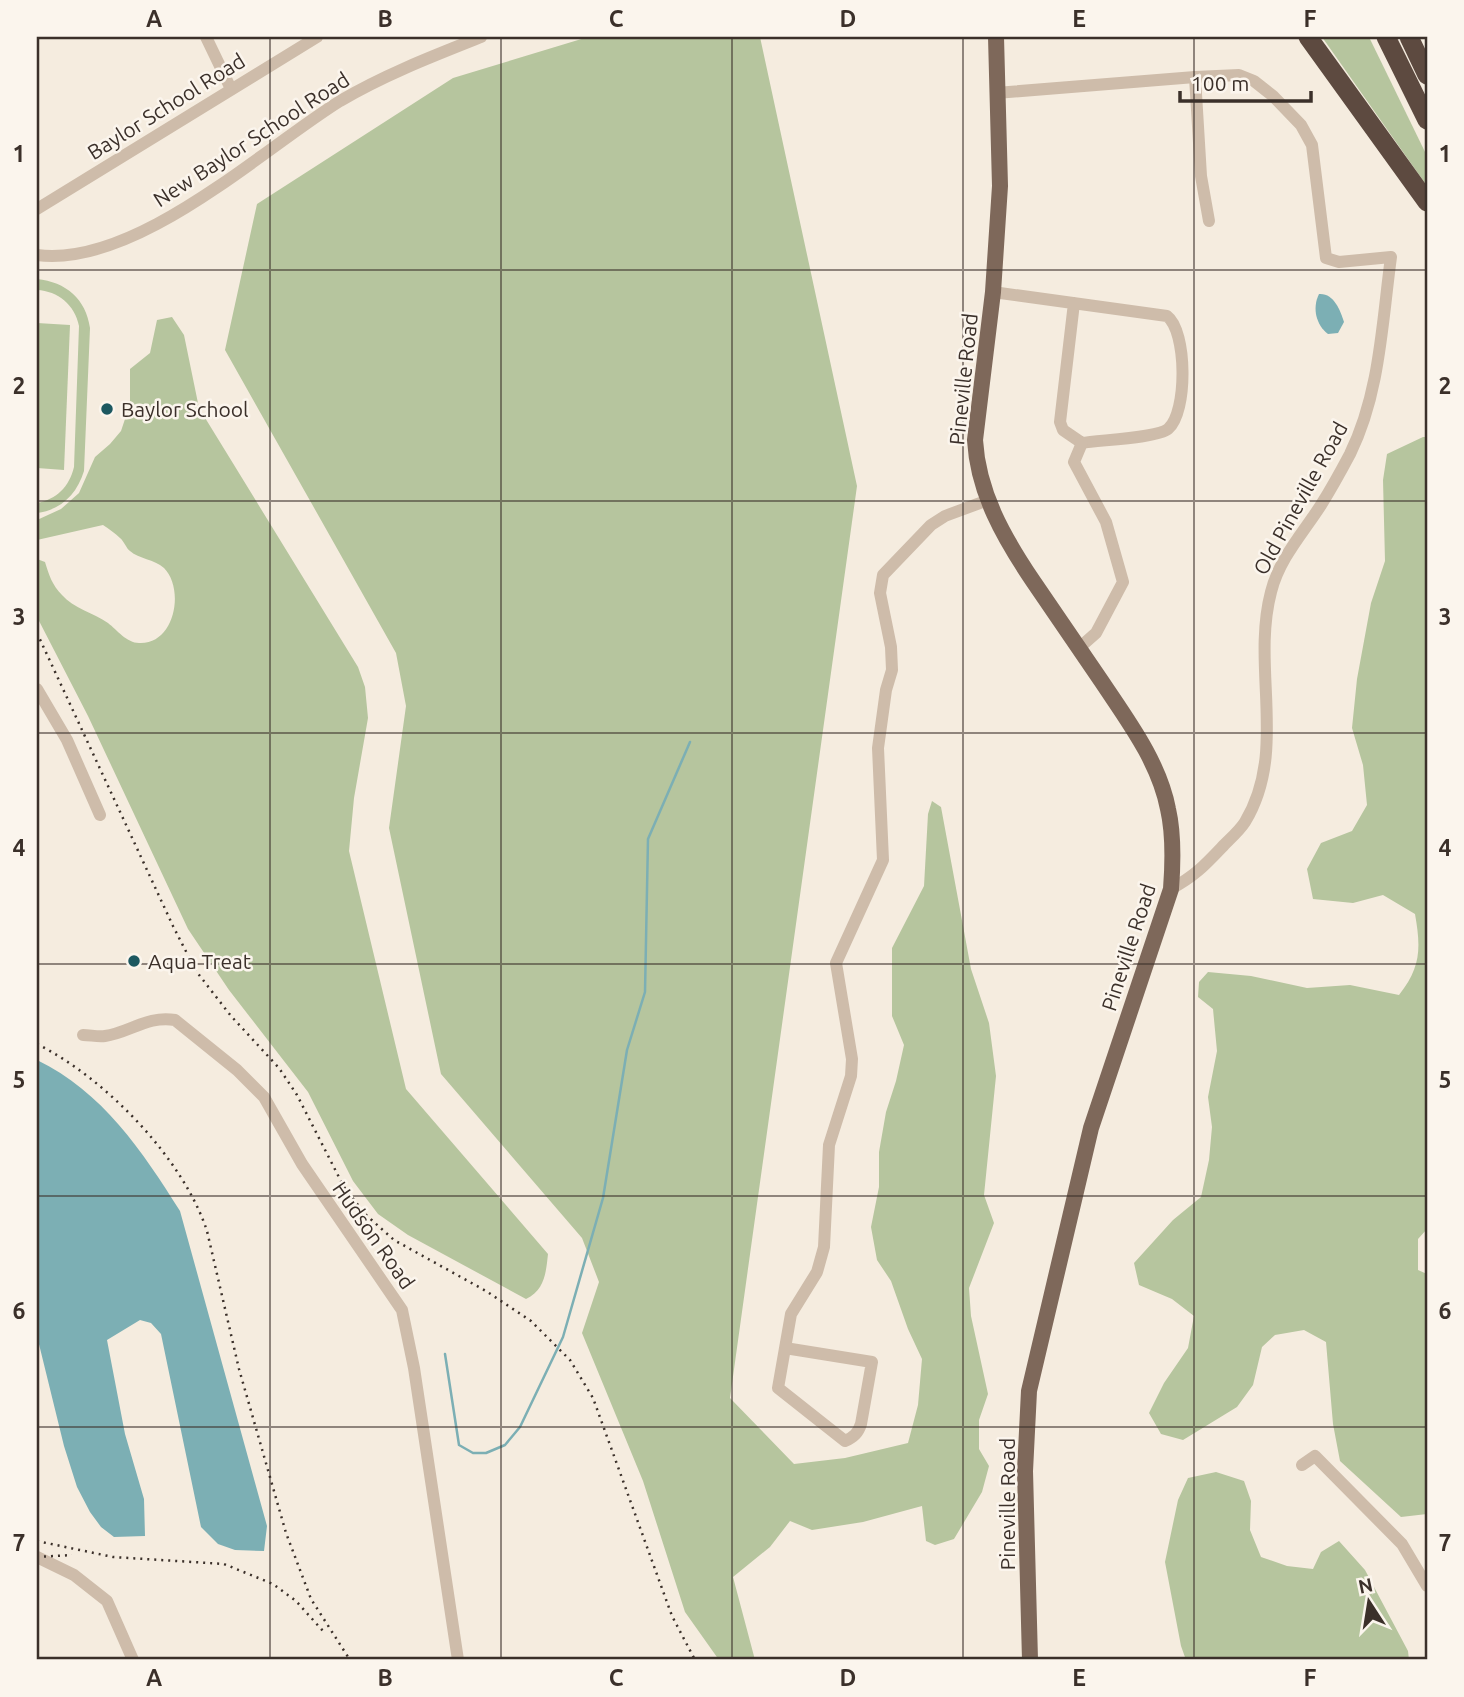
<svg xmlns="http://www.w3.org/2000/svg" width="1464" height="1697" viewBox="0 0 1464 1697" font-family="Ubuntu,sans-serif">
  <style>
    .green { fill: #b6c59e }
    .water { fill: #7cafb4 }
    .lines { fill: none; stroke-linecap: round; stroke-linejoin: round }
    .stream { stroke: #7cafb4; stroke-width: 2.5 }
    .minor { stroke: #cebcaa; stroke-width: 12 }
    .major { stroke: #7e685a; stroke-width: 16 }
    .highway { stroke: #5d4a40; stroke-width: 19 }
    .rail { stroke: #3b302a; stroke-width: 2.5; stroke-dasharray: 2 5; stroke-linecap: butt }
    .grid { fill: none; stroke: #3b302a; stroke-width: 2; stroke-opacity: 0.55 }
    .poi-dot { fill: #1c5860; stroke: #fbf5ed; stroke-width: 2.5 }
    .labels { text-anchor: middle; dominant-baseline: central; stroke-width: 5; stroke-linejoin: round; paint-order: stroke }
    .street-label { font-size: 21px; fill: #3b302a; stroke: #fbf5ed }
    .poi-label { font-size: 21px; fill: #3b302a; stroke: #fbf5ed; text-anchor: start }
    .neatline { fill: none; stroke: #3b302a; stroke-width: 2.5 }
    .grid-label { font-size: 23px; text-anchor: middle; font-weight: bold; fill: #3b302a }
  </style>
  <rect width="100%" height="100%" fill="#f5ecdf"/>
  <!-- green -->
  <g class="green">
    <polygon points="588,37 760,37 857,486 730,1398 794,1464 845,1458 908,1443 918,1405 922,1359 908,1329 891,1281 877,1260 871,1227 879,1187 879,1152 886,1112 896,1081 904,1045 892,1016 892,948 924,886 928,814 932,801 941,807 971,969 989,1023 996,1076 984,1195 994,1223 969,1288 971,1316 988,1394 979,1420 979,1449 989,1466 982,1492 954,1539 935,1545 926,1541 922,1506 863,1522 812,1530 790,1521 770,1547 733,1577 755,1660 719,1660 685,1612 643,1481 582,1333 599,1282 582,1238 441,1074 389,828 406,706 396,653 225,350 257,204 453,78"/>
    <polygon points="1322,37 1369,37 1427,156 1427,186"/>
    <path d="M37 279C66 282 86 299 90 328L84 471C77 494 61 510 37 513V503C57 499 69 487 74 467L79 326C75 305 58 291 37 290Z"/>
    <path d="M172 317 184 335 199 408 358 667 365 687 368 718 354 798 349 851 406 1089 548 1254C546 1272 545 1290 526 1299L408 1235 378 1214 353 1181 308 1092 229 990 188 929 88 716 37 617V559L45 562C49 575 52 585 62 595 73 608 94 613 108 623 117 630 127 643 139 643 175 645 185 589 164 568 154 559 139 559 130 551 126 548 124 541 120 538 115 533 109 529 103 525L37 540V520L61 509 79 493 95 457 110 444 121 431 130 404V369L150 353 157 320Z"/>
    <polygon points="37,323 70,325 64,470 37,468"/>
    <path d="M1423 437H1427V1229L1418 1239V1270L1427 1274V1514L1401 1517 1340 1461 1333 1424 1326 1342 1304 1330 1275 1335 1262 1347 1253 1385 1237 1407 1183 1440 1161 1434 1149 1413 1164 1383 1188 1348 1194 1316 1172 1299 1139 1285 1134 1263 1173 1220 1201 1197 1209 1160 1212 1127 1208 1097 1217 1051 1213 1009 1198 997 1199 982 1208 972 1251 976 1307 988 1350 985 1399 995C1421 967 1421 948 1415 914L1383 895 1353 903 1313 899 1307 869 1321 843 1352 831 1367 805 1363 765 1352 728 1357 679 1371 603 1385 561 1383 480 1387 454Z"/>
    <polygon points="1216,1472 1244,1481 1251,1501 1250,1530 1261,1557 1287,1566 1313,1569 1321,1552 1339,1541 1365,1570 1408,1651 1409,1660 1186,1660 1181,1646 1165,1562 1178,1500 1188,1478"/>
  </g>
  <!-- water -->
  <g class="water">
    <path d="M1319 294C1334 293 1340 310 1344 322L1338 333 1328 334C1316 325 1312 308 1319 294Z"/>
    <path d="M37 1060C102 1091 143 1152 180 1211L267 1526 264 1551 235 1550 218 1544 201 1527 161 1334 151 1323 140 1320 107 1340 125 1434 144 1499 145 1536 114 1537 101 1527 90 1512 77 1487 64 1446 37 1336Z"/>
  </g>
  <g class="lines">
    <!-- stream -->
    <polyline class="stream" points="445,1354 459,1445 473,1453 486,1453 505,1445 520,1427 563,1337 603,1198 627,1050 645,992 648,839 690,742"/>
    <!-- minor -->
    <g class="minor">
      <polyline points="206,37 231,89"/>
      <polyline points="1195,77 1201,176 1209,221"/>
      <path d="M996 93 1195 77 1239 75 1254 81 1273 96 1301 125 1312 145 1326 258 1339 262 1391 257C1382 323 1380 393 1350 454 1341 471 1331 489 1321 505 1303 533 1279 559 1271 592 1251 668 1288 751 1245 822 1240 830 1231 838 1224 845 1204 866 1196 875 1171 889"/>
      <polyline points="37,209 317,37"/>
      <path d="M37 255C135 268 260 151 340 101 384 75 433 56 481 37"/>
      <path d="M993 292 1167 316C1187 331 1188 412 1168 429 1157 438 1099 440 1082 443L1063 430 1060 422 1074 303"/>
      <polyline points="1079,648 1096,633 1123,582 1106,522 1074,462 1082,443"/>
      <polyline points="37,689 67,740 100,815"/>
      <path d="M83 1035C90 1035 98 1037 105 1036 129 1033 148 1015 175 1020L237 1070 264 1097 302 1164 402 1310 414 1368 458 1660"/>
      <path d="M785 1348 872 1362 861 1424C858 1433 854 1437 845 1441L778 1388 791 1314 817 1272 824 1247 829 1145 851 1076 852 1059 836 963 883 860 878 748 886 690 892 670 891 647 880 593 883 575 931 525 945 516 988 500"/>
      <polyline points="1302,1465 1315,1456 1402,1544 1427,1586"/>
      <polyline points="37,1557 74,1575 107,1601 133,1660"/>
    </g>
    <!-- major -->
    <path class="major" d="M996 37 1000 186 993 292 975 440C978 493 1004 538 1033 581 1056 615 1079 648 1102 682 1128 721 1159 762 1168 809 1174 835 1173 863 1171 889L1091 1128 1029 1391 1025 1471 1030 1660"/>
    <!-- highway -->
    <g class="highway">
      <polyline points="1308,37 1427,202"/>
      <polyline points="1386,37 1427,120"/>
      <polyline points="1409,37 1427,75"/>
    </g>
    <!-- rail -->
    <g class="rail">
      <polyline points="37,633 173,926 196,971 231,1016 279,1068 297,1095 344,1187 365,1214 394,1240 486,1291 531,1321 570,1360 593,1398 672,1616 695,1660"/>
      <path d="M37 1044C105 1078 183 1158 207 1231L239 1369 286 1533 311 1599 350 1660"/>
      <polyline points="37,1541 113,1557 224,1564 273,1584 296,1601 323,1631"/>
      <polyline points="37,1557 72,1555"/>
    </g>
  </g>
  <!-- grid -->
  <path class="grid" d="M270 37V1660M501 37V1660M732 37V1660M963 37V1660M1194 37V1660M37 270H1427M37 501H1427M37 733H1427M37 964H1427M37 1196H1427M37 1427H1427"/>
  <!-- markers -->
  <g class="poi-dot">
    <circle cx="107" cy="409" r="7"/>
    <circle cx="134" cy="961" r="7"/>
  </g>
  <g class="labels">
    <!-- street labels -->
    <g class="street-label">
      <text transform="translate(166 106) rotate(-32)">Baylor School Road</text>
      <text transform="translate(251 139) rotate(-33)">New Baylor School Road</text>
      <text transform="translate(963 379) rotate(-84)">Pineville Road</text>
      <text transform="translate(1300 498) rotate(-61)">Old Pineville Road</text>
      <text transform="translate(1128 947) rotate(-72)">Pineville Road</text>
      <text transform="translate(374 1235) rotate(55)">Hudson Road</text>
      <text transform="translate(1007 1504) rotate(-90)">Pineville Road</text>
    </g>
    <!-- poi labels -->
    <g class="poi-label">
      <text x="121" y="409">Baylor School</text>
      <text x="148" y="961">Aqua Treat</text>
    </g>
  </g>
  <!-- border -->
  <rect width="1464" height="1697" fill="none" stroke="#fbf5ed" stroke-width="77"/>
  <!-- north arrow -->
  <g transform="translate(1369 1602) rotate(348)" stroke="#fbf5ed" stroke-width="5" paint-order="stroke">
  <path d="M0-5L12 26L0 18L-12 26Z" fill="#3b302a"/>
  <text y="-10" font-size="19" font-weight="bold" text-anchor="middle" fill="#3b302a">N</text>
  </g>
  <!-- scale -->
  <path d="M1180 91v10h131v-10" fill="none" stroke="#3b302a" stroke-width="3.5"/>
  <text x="1191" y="91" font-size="21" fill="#3b302a" stroke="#fbf5ed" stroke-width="5" paint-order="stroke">100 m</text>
  <rect x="38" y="38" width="1388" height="1620" class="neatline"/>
  <g class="grid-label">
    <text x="154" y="27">A</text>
    <text x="385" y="27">B</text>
    <text x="616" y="27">C</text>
    <text x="848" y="27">D</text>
    <text x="1079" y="27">E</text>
    <text x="1310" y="27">F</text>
    <text x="19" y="162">1</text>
    <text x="1445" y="162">1</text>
    <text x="19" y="394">2</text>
    <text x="1445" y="394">2</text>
    <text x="19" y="625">3</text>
    <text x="1445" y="625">3</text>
    <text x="19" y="856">4</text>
    <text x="1445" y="856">4</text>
    <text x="19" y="1088">5</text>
    <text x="1445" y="1088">5</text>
    <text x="19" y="1319">6</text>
    <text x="1445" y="1319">6</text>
    <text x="19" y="1551">7</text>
    <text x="1445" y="1551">7</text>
    <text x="154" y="1686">A</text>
    <text x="385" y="1686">B</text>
    <text x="616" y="1686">C</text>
    <text x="848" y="1686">D</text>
    <text x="1079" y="1686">E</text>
    <text x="1310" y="1686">F</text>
  </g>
</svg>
